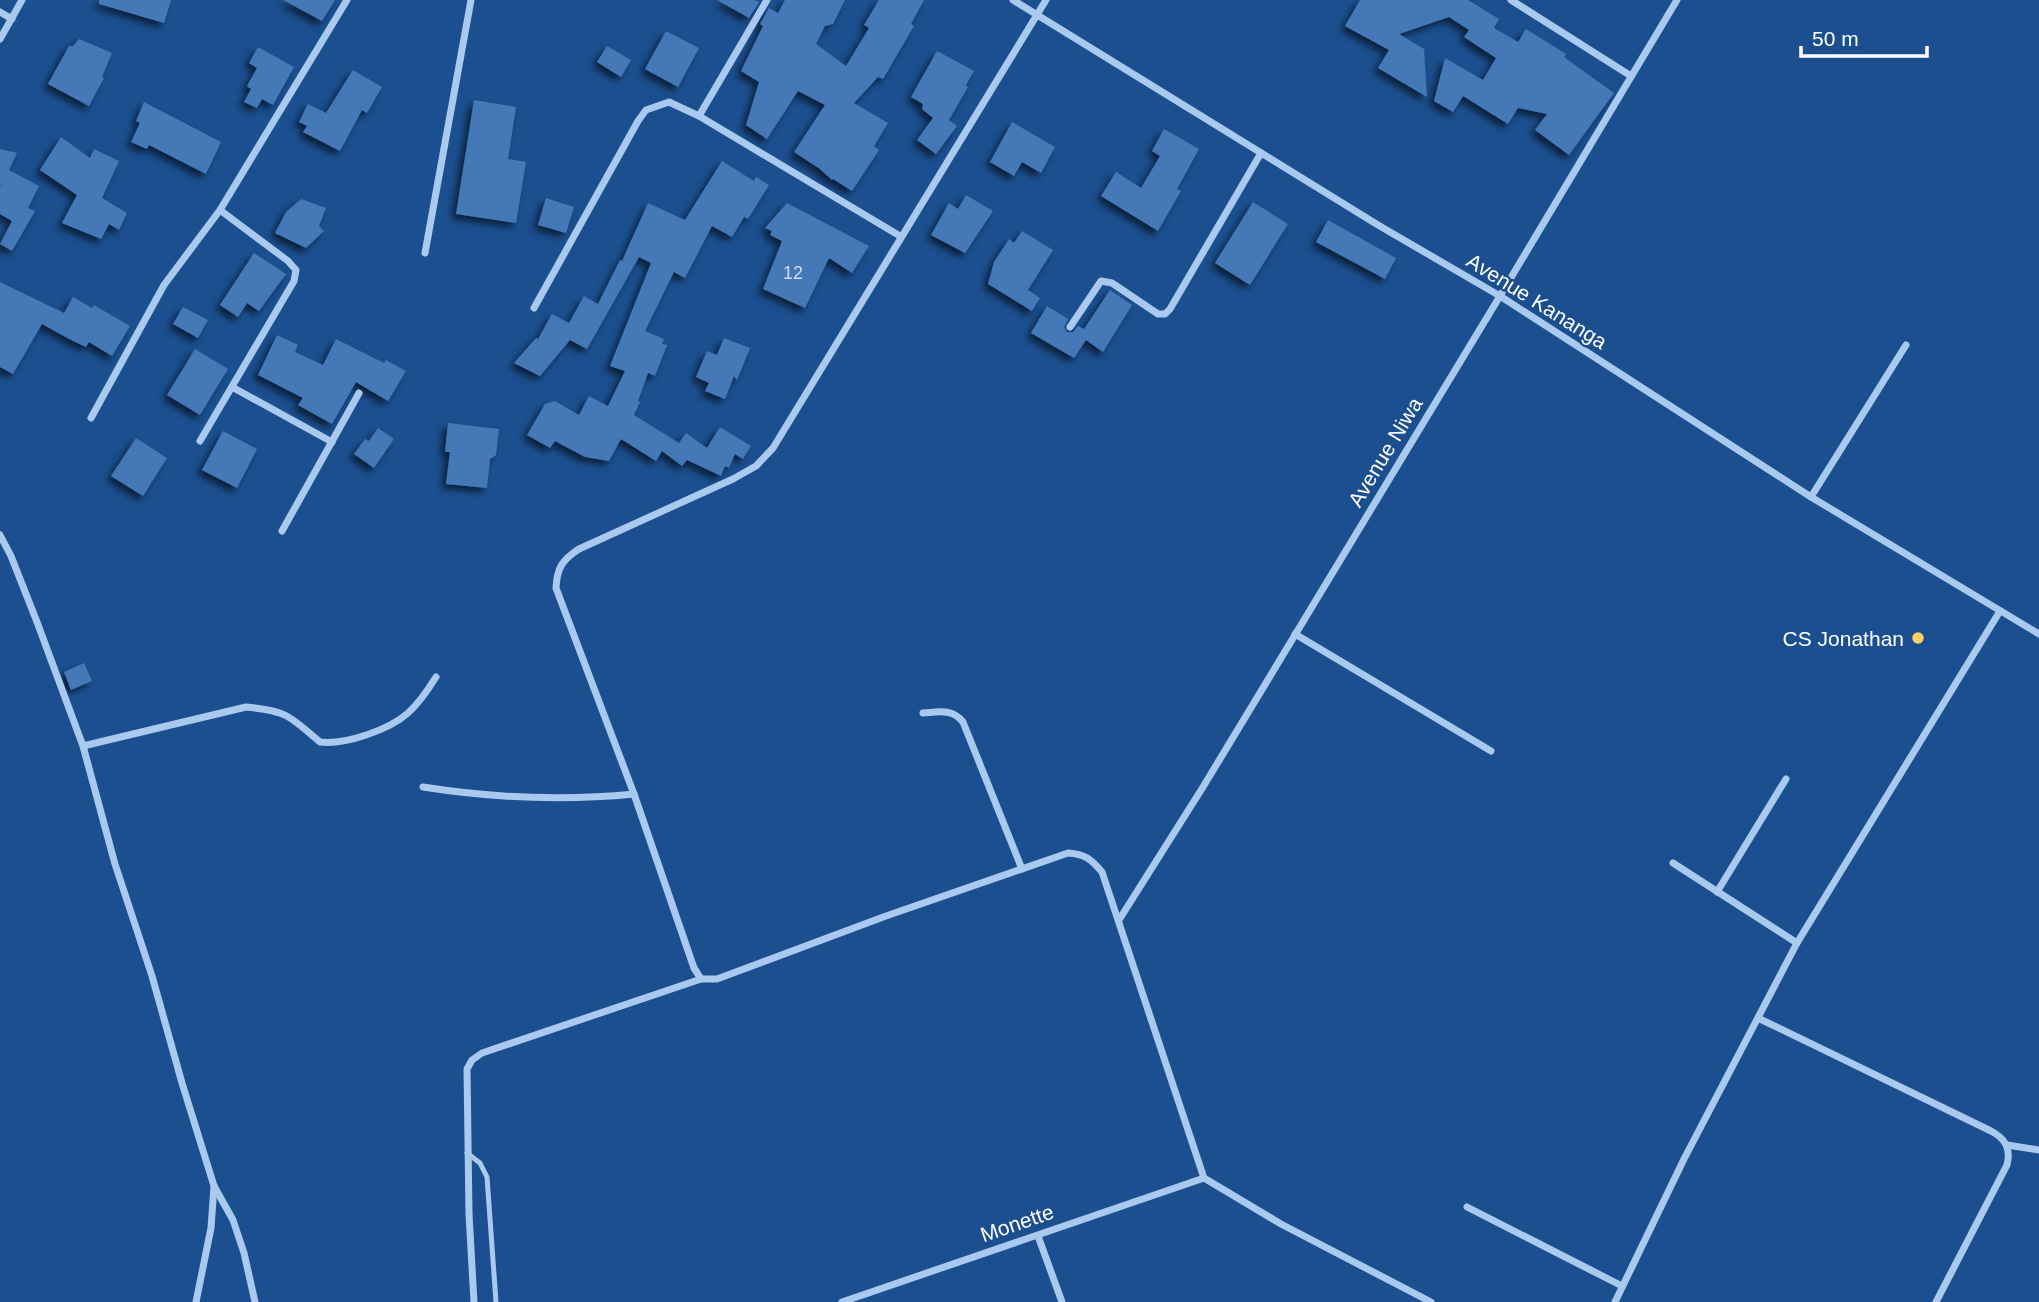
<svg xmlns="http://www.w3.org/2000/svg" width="2039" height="1302" viewBox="0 0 2039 1302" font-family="Arial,sans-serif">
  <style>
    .building { fill: #4478b7; filter: url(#shadow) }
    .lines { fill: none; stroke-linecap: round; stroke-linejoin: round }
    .service { stroke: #a9c9ee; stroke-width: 5 }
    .minor { stroke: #a9c9ee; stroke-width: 7 }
    .poi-dot { fill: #ffd166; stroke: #1b4f8f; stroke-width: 2.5 }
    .labels { text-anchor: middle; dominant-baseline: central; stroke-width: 5; stroke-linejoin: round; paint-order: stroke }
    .number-label { font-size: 18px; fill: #d0dded }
    .street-label { font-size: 21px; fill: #fff; stroke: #1b4f8f }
    .poi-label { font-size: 21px; fill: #fff; stroke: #1b4f8f; text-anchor: end }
  </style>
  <defs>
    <filter id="shadow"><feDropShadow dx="-4.5" dy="4.5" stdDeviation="3.5" flood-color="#0009"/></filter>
  </defs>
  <rect width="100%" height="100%" fill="#1b4f8f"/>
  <!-- building -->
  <g class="building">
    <polygon points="99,0 171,0 164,23 99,4"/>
    <polygon points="283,0 335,0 322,21"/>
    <polygon points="717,0 754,0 759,2 749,18"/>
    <polygon points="785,0 845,0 833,24 825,26 816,44 846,66 869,28 864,25 879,0 924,0 911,24 914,26 883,79 878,77 854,103 888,123 874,146 879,150 852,191 833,179 832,180 820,169 794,152 825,105 798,91 767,139 746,125 759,82 741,71 763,26 760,24 769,8 778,13"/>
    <polygon points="1360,0 1468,0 1499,19 1494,28 1518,42 1526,29 1566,54 1564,57 1614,93 1569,155 1535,130 1547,114 1518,108 1508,124 1463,96 1453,112 1434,101 1445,58 1483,80 1496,58 1464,37 1469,30 1449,17 1399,34 1424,49 1427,97 1378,68 1389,50 1345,26"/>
    <polygon points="666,31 699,48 678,87 645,69"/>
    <polygon points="79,39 112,53 102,77 104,78 89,106 48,84 69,46 73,46"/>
    <polygon points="607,46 631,60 621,77 597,62"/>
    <polygon points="258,47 294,67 273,105 262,99 257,108 244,102 251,89 247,86 257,68 249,63"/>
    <polygon points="937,51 974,71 966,85 968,87 949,120 957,126 936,154 917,140 933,118 922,109 923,104 911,97"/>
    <polygon points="353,70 382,87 367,113 362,110 340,151 303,132 307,126 299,122 308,104 326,113"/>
    <polygon points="474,100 516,107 508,159 526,162 516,223 456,214"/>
    <polygon points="144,102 221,142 206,174 149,145 147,149 131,142 140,123 136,121"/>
    <polygon points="1012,122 1055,147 1041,173 1022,162 1014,176 990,162"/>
    <polygon points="1164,129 1199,149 1177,189 1181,191 1158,231 1101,196 1116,172 1141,188 1160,156 1152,151"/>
    <polygon points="61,137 90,158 94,149 119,161 102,198 127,213 119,230 109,224 101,239 62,223 77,195 40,170"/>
    <polygon points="0,149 17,153 9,170 39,186 28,208 35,211 12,251 0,244 12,221 0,214 0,188 3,183 0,187"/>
    <polygon points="722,161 754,181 756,177 769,185 748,219 744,217 732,237 712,226 685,278 674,272 645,331 664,339 662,344 667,345 655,376 648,373 638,401 640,402 634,415 679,443 686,433 707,448 720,427 751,446 743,459 735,454 729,468 725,466 721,476 687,460 682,466 662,451 656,461 621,439 609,461 585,457 555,441 550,448 527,435 545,404 555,401 579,415 589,396 608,406 625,371 610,366 651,263 639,257 587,349 570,340 540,376 514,363 536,338 538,339 552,314 569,323 584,296 598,304 620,260 622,261 648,203 685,220"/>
    <polygon points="966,195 993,211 965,253 931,235 949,203 958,209"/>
    <polygon points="546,198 574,207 566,233 538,225"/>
    <polygon points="301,199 326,208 319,226 324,231 306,248 275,233 286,212"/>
    <polygon points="1253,202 1288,224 1250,285 1215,263"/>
    <polygon points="787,203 869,246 852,273 829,258 805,308 763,289 782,241 770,235 772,231 765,228"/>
    <polygon points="1328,220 1396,258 1385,279 1316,242"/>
    <polygon points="1022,231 1053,250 1028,290 1040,298 1032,311 988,284 994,262 1009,239 1014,243"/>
    <polygon points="254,253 286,274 259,311 247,303 238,317 220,305"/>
    <polygon points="0,282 64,313 73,297 92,308 94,305 130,326 112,356 89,342 86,347 71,340 42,324 13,374 0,367"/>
    <polygon points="1110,290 1132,305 1103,352 1086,340 1074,358 1031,333 1047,306 1068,319 1064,327 1067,332 1073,332 1078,326 1084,329"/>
    <polygon points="183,307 208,320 198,338 173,324"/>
    <polygon points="277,335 298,345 295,352 323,365 336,339 384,363 386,360 406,371 388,401 356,382 332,424 298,405 303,398 258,375"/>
    <polygon points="724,338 750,348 737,380 734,376 725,399 705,391 709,383 696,377 707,351 717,355"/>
    <polygon points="195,349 228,369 200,415 167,395"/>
    <polygon points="448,423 499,429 496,455 490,459 487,488 446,484 450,452 445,452"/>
    <polygon points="378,428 394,439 374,468 354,454 365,439 369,441"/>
    <polygon points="223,431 257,449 237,488 202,470"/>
    <polygon points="136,438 167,458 143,496 111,476"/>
    <polygon points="84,663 92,681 71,690 64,672"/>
  </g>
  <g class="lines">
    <!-- service -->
    <polyline class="service" points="467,1153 480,1163 487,1177 496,1302"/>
    <!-- minor -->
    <g class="minor">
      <polyline points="1013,0 1378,225 1500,296 1811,497 2039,634"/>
      <polyline points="1511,0 1631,76"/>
      <polyline points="0,12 12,19"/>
      <polyline points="0,39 22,0"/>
      <polyline points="699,116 767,0"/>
      <polyline points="425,253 471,0"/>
      <polyline points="534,308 638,121 646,110 669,102 699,116 900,236"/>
      <polyline points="1070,327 1101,281 1112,283 1158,314 1165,314 1170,309 1261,153"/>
      <polyline points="232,387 332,442"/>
      <polyline points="91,418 164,285 220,210 347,0"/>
      <polyline points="200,441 294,281 296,270 288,261 220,210"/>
      <polyline points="1811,497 1906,345"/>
      <polyline points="282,531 359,393"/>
      <polyline points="0,535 11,556 37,622 83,746 115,864 152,976 182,1083 214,1186 233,1220 244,1253 255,1302"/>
      <polyline points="1295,634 1491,751"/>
      <path d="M923 713C938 712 952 708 963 722L1022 869"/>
      <path d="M83 746 246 707C288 711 289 716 320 742 345 745 389 730 408 713 419 703 428 690 436 677"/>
      <path d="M423 787C493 798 563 801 634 794"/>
      <polyline points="1673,863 1797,943"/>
      <polyline points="1717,892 1786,779"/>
      <polyline points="1119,920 1203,787 1500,296 1677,0"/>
      <path d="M701 979 694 968 634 794 556 588C557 568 562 560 579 549L733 479 756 466 773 448 1046 0"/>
      <path d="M1758 1018 1991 1131C2006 1139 2011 1149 2007 1165L1936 1302"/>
      <polyline points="2007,1145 2039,1150"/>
      <polyline points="1467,1207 1622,1286"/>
      <polyline points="1038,1236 1062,1302"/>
      <polyline points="196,1302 211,1228 214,1186"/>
      <path d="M474 1302 469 1214 467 1069 472 1060 482 1053 701 979H717L886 916 1068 853C1085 854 1091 859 1102 872L1204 1178 1281 1224 1431 1302"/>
      <polyline points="842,1302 1204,1178"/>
      <polyline points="1615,1302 1684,1159 1797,943 2000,611"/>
    </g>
  </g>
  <!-- markers -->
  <circle class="poi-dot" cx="1918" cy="638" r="7"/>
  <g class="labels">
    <!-- number labels -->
    <g class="number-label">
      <text x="793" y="273">12</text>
    </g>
    <!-- street labels -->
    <g class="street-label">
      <text transform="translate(1537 301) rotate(32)">Avenue Kananga</text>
      <text transform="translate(1385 452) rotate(-59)">Avenue Niwa</text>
      <text transform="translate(1017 1223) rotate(-19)">Monette</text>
    </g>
    <!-- poi labels -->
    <g class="poi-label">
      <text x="1904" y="638">CS Jonathan</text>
    </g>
  </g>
  <!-- scale -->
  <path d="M1801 46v10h126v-10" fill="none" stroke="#ffffff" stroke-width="3.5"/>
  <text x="1812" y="46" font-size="21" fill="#ffffff" stroke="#1b4f8f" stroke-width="5" paint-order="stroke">50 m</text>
</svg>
